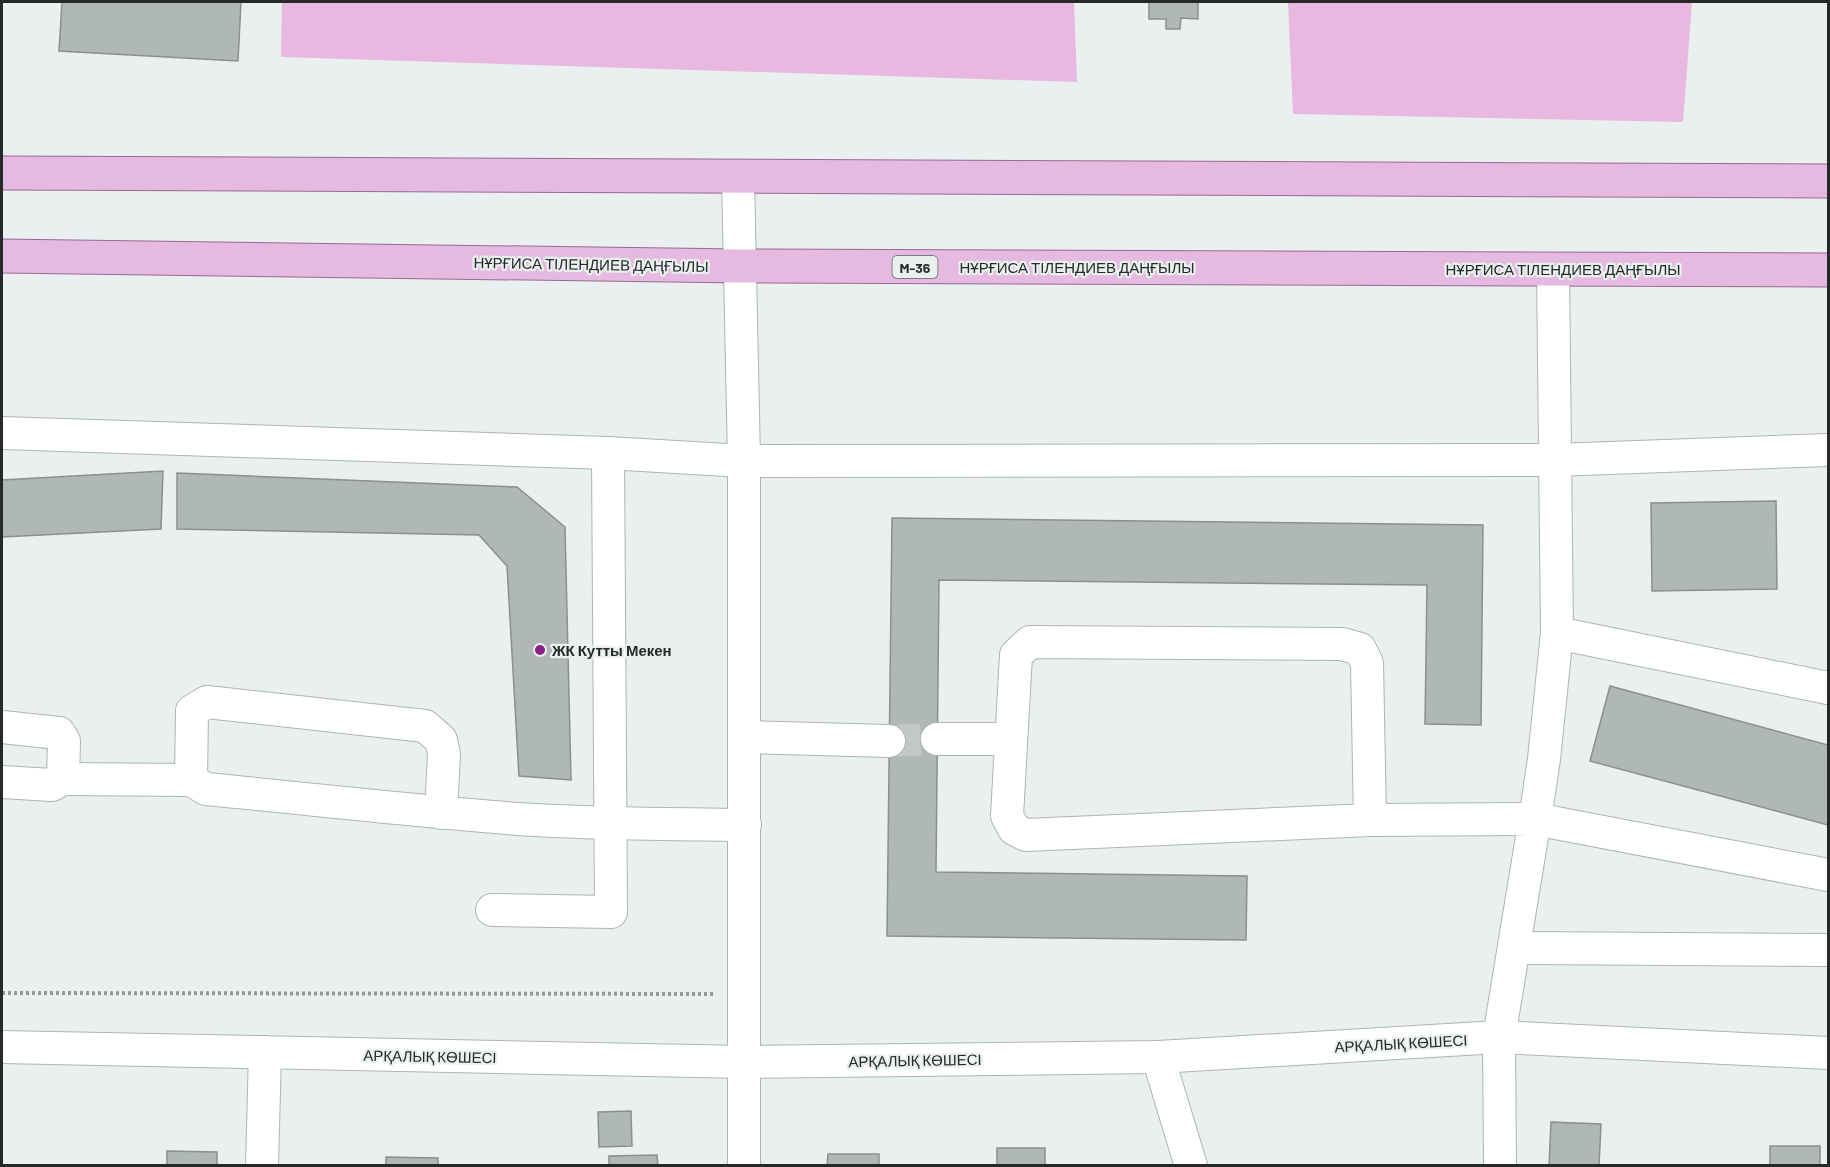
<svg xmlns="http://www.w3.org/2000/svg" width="1830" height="1167" viewBox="0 0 1830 1167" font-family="Barlow,sans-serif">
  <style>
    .green { fill: #e8b8e0 }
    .building { fill: #b0b8b6; stroke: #89908f; stroke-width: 1.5 }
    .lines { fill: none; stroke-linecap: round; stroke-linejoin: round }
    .minor-tunnel { stroke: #c2c8c7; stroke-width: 32; stroke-dasharray: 32 16; stroke-linecap: butt }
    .minor-casing { stroke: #adb5b3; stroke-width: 34 }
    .major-casing { stroke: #986992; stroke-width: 35 }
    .path { stroke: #949998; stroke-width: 4; stroke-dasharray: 3 3; stroke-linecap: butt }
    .minor { stroke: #fff; stroke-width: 32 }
    .major { stroke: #e6bae0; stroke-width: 33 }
    .poi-dot { fill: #8d2084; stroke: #e9f0ef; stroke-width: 2 }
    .labels { text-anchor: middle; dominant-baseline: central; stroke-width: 4.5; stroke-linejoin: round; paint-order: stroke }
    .shield { fill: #e9f0ef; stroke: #606564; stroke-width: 1.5 }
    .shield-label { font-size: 14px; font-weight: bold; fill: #262928 }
    .street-label { font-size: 15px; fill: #262928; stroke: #e9f0ef }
    .poi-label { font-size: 15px; font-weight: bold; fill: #262928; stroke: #e9f0ef; text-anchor: start }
  </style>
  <rect width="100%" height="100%" fill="#e9f0ef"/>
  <!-- green -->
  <g class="green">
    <polygon points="282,2 1074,2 1077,82 281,57"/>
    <polygon points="1288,2 1692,2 1683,122 1293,114"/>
  </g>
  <!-- building -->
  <g class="building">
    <polygon points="62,2 241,2 238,61 59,51"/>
    <polygon points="1149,2 1198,2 1198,19 1181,18 1180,29 1166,29 1166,19 1149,19"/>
    <polygon points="163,471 161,529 2,537 2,480"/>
    <polygon points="177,473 517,487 565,527 571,780 519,776 507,566 479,535 177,529"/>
    <polygon points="1776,501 1777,589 1652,591 1651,503"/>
    <polygon points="892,518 1483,525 1481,725 1425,724 1427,585 939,580 936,872 1247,876 1246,940 887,936"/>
    <polygon points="1610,686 1828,745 1828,825 1590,761"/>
    <polygon points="631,1111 632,1146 599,1147 598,1112"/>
    <polygon points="1551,1122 1601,1124 1599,1166 1549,1166"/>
    <rect x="1770" y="1146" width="50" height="20"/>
    <rect x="997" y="1148" width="48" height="18"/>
    <polygon points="167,1151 217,1152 217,1166 167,1166"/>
    <polygon points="828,1154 879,1154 879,1166 827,1166"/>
    <polygon points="657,1155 658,1166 609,1166 609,1156"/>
    <polygon points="386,1157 438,1158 438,1166 386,1166"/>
  </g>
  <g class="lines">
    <!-- minor-tunnel -->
    <polyline class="minor-tunnel" points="889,741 937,739"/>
    <!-- minor casing -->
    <g class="minor-casing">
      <g id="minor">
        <polyline points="738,176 744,461 744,1166"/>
        <polyline points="1553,269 1557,633"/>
        <polyline points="2,433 608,453 744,461 1555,460 1828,450"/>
        <polyline points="1828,688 1557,633 1544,759 1535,819 1828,875"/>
        <polyline points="2,727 59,733 64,741 63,779 52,785 2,782"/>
        <polyline points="745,737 889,741"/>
        <polyline points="937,739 1011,739"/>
        <polyline points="63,779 191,780"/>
        <path d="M441 813 444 754 441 740 425 726 207 702 192 711 191 780 206 789C310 799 413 811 518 819 593 824 669 824 745 825"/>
        <polyline points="1370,820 1367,663 1360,649 1342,644 1030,642 1016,655 1007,816 1014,829 1026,835 1370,820 1535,819 1499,1037 1500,1166"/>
        <polyline points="492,910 611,912 608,453"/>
        <polyline points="1514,948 1828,950"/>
        <polyline points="2,1047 745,1062 1158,1057 1499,1037 1828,1053"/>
        <polyline points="1158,1057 1191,1166"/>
        <polyline points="262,1166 265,1052"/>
      </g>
    </g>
    <!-- major casing -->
    <g class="major-casing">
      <g id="major">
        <polyline points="2,173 1828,181"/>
        <polyline points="2,256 740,266 1828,270"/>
      </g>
    </g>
    <!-- path -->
    <polyline class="path" points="2,993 714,994"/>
    <!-- minor -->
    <use href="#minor" class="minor"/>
    <!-- major -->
    <use href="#major" class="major"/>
  </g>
  <!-- markers -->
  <circle class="poi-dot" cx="540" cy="650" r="6"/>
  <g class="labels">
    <!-- shield labels -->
    <rect class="shield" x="892.5" y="256" width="45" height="22" rx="4.5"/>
    <g class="shield-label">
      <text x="915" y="267">M-36</text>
    </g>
    <!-- street labels -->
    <g class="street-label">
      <text transform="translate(591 264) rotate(1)">НҰРҒИСА ТІЛЕНДИЕВ ДАҢҒЫЛЫ</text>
      <text x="1077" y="267">НҰРҒИСА ТІЛЕНДИЕВ ДАҢҒЫЛЫ</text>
      <text x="1563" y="269">НҰРҒИСА ТІЛЕНДИЕВ ДАҢҒЫЛЫ</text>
      <text transform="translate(1401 1043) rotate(-3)">АРҚАЛЫҚ КӨШЕСІ</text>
      <text transform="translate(430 1056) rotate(1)">АРҚАЛЫҚ КӨШЕСІ</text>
      <text transform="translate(915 1060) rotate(-1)">АРҚАЛЫҚ КӨШЕСІ</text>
    </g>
    <!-- poi labels -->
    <g class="poi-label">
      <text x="552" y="650">ЖК Кутты Мекен</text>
    </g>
  </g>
  <!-- border -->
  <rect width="1830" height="1167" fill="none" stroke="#262928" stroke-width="6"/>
</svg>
